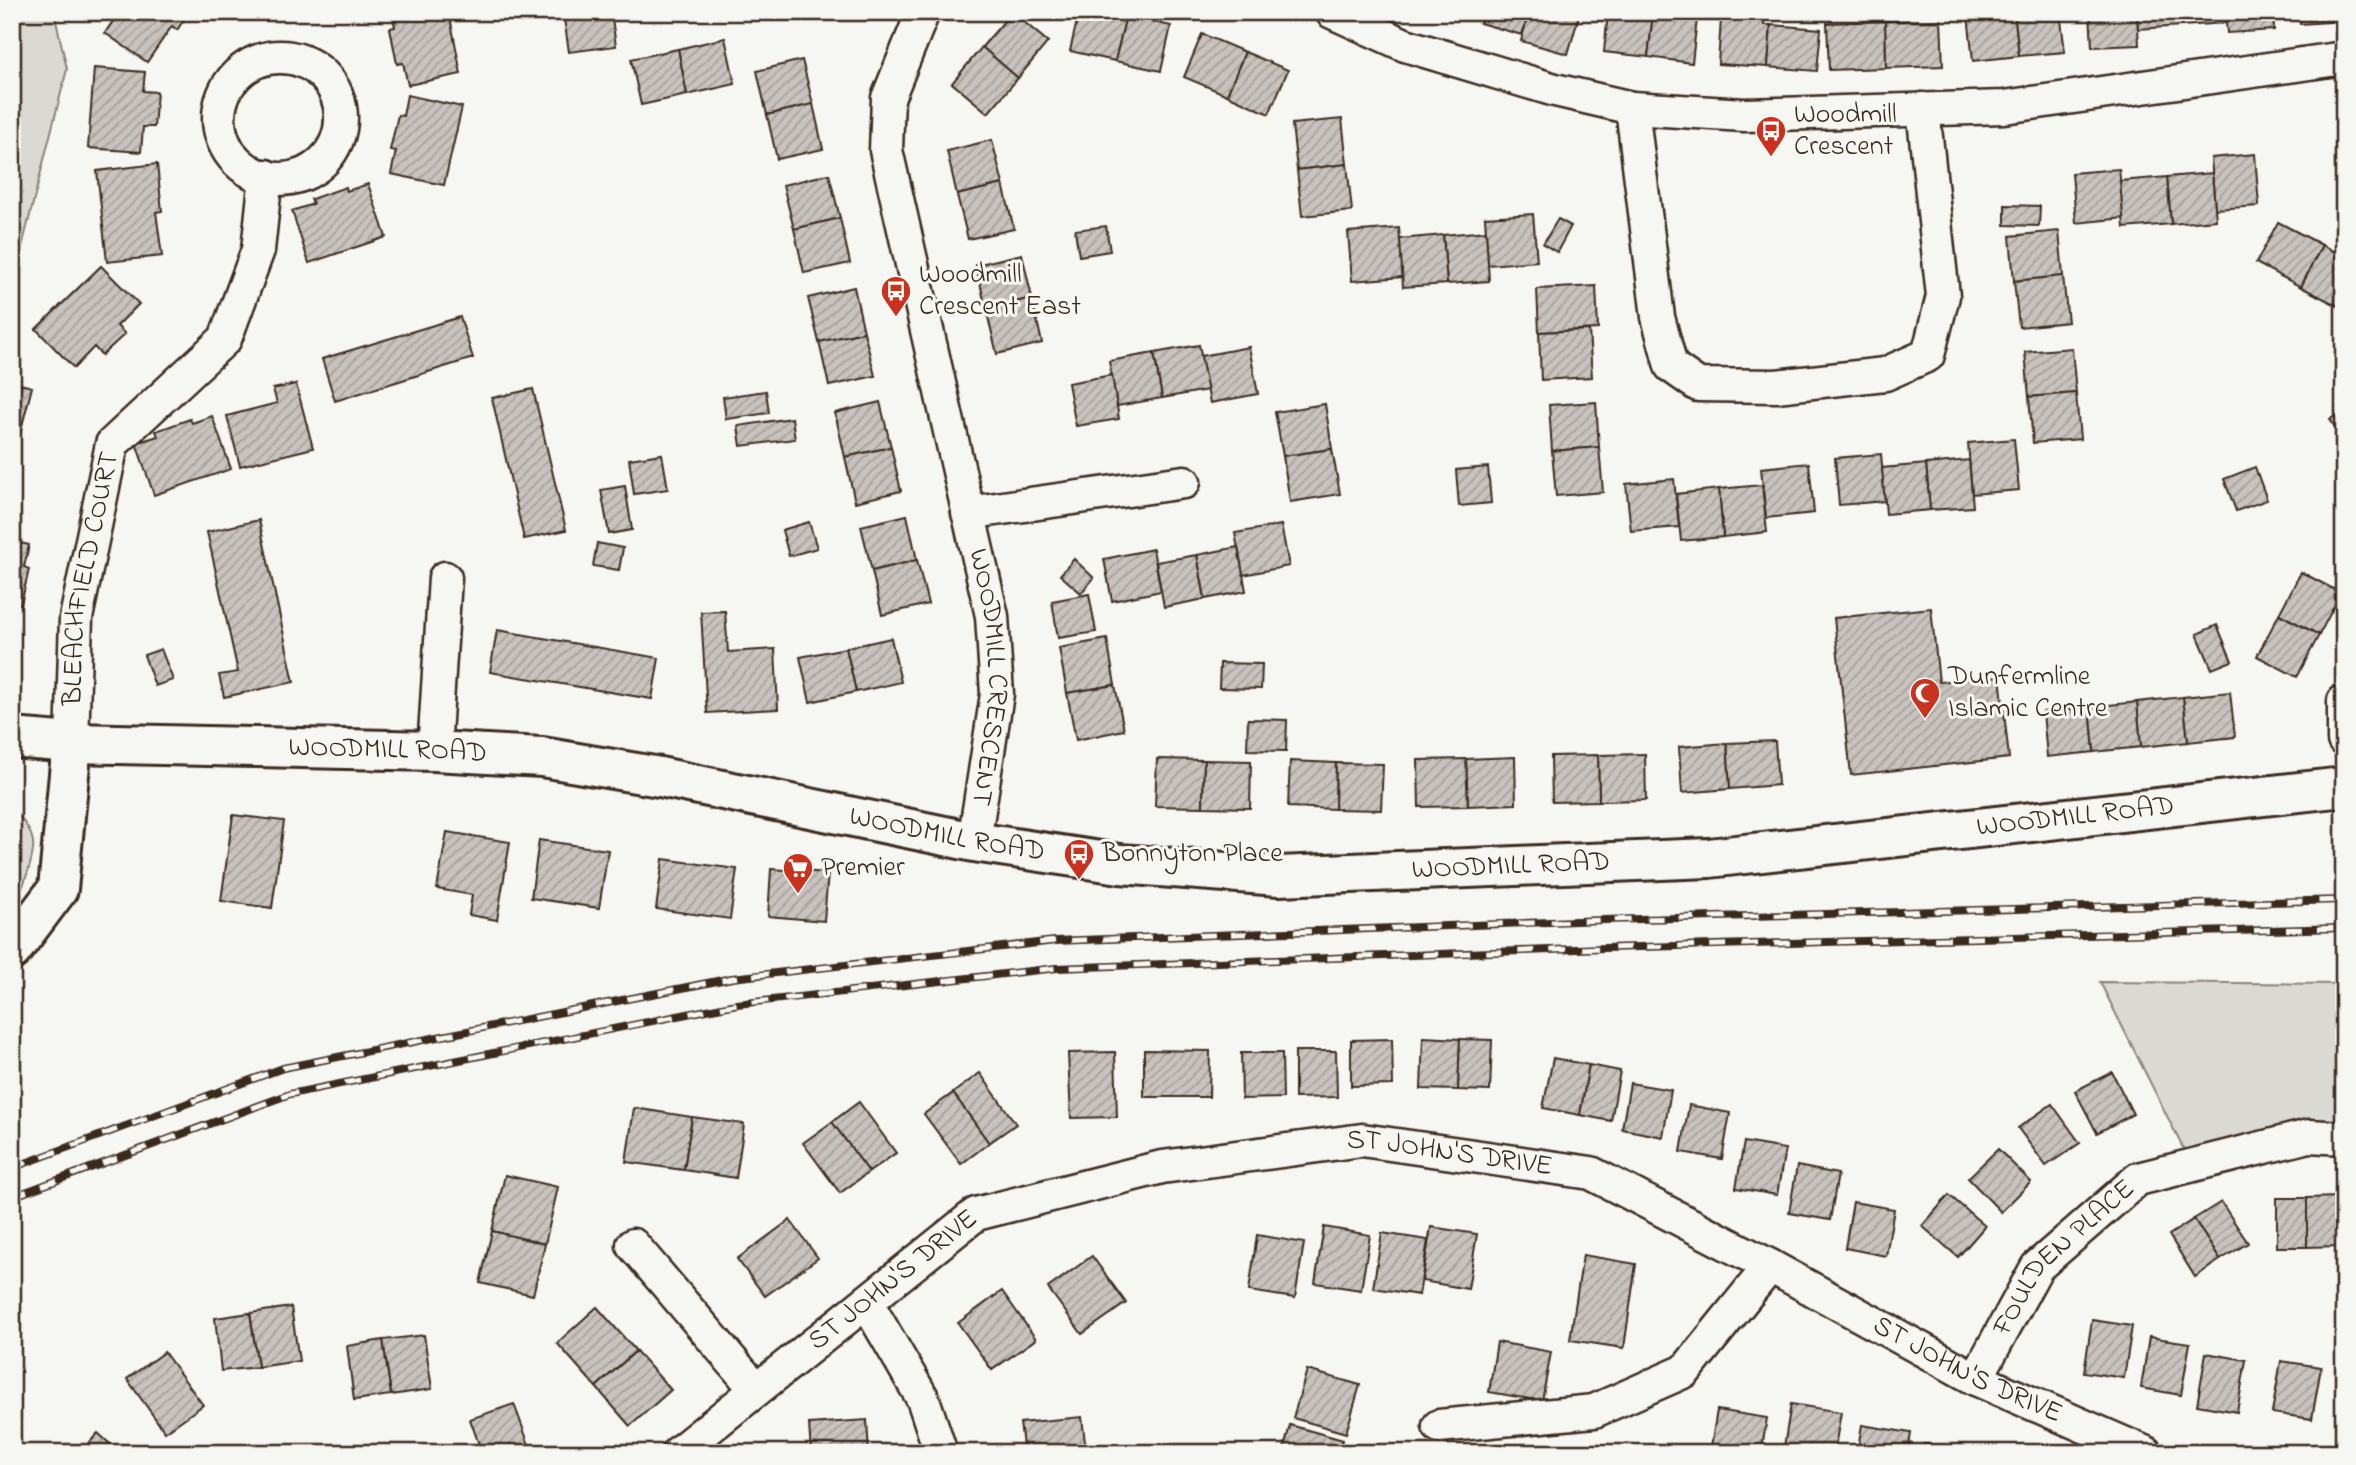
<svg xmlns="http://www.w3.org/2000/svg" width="2356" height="1465" viewBox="0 0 2356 1465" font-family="'Indie Flower',sans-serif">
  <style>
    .green { fill: #dad9d3; stroke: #8a8278; stroke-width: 2 }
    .building { fill: url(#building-hatch); stroke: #3b2a1e; stroke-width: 2 }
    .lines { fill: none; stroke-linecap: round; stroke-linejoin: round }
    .minor-casing { stroke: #3b2a1e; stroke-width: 37 }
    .tertiary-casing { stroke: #3b2a1e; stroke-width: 44 }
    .minor { stroke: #f6f6f2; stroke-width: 32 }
    .tertiary { stroke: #f6f6f2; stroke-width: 38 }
    .rail-casing { stroke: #3b2a1e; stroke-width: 8 }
    .rail { stroke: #f6f6f2; stroke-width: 5; stroke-dasharray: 16; stroke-linecap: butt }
    .labels { text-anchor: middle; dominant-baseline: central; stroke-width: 6; stroke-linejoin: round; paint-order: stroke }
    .poi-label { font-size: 28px; fill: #3b2a1e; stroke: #f6f6f2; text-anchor: start }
    .street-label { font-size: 28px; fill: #3b2a1e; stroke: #f6f6f2 }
  </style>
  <defs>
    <pattern id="building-hatch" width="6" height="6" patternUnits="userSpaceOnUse" patternTransform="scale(1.75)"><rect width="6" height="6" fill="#c8c3be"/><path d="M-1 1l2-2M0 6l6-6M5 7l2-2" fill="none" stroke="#a49f9a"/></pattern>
  </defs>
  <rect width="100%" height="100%" fill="#f6f6f2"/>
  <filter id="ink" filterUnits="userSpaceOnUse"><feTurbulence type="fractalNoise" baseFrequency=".0143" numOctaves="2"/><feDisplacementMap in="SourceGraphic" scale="14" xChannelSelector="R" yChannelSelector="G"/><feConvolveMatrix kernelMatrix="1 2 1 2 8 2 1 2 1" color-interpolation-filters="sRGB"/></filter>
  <g filter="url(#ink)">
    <!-- green -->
    <g class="green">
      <polygon points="12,12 54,12 67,69 12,286"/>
      <path d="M12 808C20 817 31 829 33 842 35 857 21 895 12 907Z"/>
      <polygon points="2100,982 2344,984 2344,1138 2192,1166"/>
    </g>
    <!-- building -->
    <g class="building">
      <polygon points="119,12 189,12 177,30 172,26 147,62 105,33"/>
      <polygon points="392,12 449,12 461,74 408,85 403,63 397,64 390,28 395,27"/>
      <polygon points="563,12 611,12 616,46 569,52"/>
      <polygon points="1012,12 1048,42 1018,78 982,47"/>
      <polygon points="1079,12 1126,16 1115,61 1070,51"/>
      <polygon points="1484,12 1529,12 1522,35 1480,23"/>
      <polygon points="1529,12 1580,12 1568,54 1521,41"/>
      <polygon points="1608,12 1653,14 1648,57 1604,52"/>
      <polygon points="1737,12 1765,12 1764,25 1771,25 1768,67 1718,64 1721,19 1736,20"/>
      <polygon points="2014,12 2060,12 2065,52 2019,56"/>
      <polygon points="2014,12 2019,56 1973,61 1968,15"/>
      <polygon points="2090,12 2137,12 2139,45 2092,47"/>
      <polygon points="2137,12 2181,12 2182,26 2138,29"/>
      <polygon points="2181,12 2225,12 2226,23 2182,26"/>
      <polygon points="2225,12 2273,12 2274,30 2227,33"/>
      <polygon points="2299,12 2344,12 2344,21 2300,24"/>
      <polygon points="1653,14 1697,19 1692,63 1648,57"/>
      <polygon points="1126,16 1171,26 1161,71 1115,61"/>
      <polygon points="1941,20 1943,66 1886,68 1885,21"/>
      <polygon points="1885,21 1886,68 1829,70 1827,23"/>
      <polygon points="1771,25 1821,29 1817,71 1768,67"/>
      <polygon points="1202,34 1245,52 1227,95 1184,77"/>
      <polygon points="725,38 735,84 687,95 678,49"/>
      <polygon points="982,47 1018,78 988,113 952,83"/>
      <polygon points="678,49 687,95 641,105 631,59"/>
      <polygon points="1245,52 1288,70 1269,114 1227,95"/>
      <polygon points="802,60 813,104 767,115 757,71"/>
      <polygon points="94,68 145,72 143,91 157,92 154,127 143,127 141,152 88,148"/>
      <polygon points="407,95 462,107 444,185 391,174 396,151 390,150 398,115 403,116"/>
      <polygon points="813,104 823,149 777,159 767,115"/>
      <polygon points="1342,119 1347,164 1297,170 1292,124"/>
      <polygon points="992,140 1003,184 957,195 947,151"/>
      <polygon points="2255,154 2259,206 2215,209 2211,158"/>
      <polygon points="157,164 162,211 156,212 162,256 107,262 97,171"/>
      <polygon points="1347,164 1352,211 1302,216 1297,170"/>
      <polygon points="2119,169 2124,218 2076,223 2072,173"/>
      <polygon points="2212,173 2216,220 2171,224 2167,177"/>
      <polygon points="829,174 840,218 794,229 783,185"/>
      <polygon points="2167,177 2171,224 2124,228 2120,181"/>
      <polygon points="368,184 386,237 309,263 292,211 313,204 311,199 346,187 347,191"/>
      <polygon points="1003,184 1014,229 968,239 957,195"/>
      <polygon points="2005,205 2040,206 2039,226 2005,225"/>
      <polygon points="1533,214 1537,261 1488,265 1485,217"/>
      <polygon points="840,218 850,263 804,273 794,229"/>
      <polygon points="1558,219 1571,226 1557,252 1543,244"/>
      <polygon points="2278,222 2322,245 2301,287 2256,263"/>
      <polygon points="1106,226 1110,251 1079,256 1075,230"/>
      <polygon points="1399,228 1403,277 1352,281 1348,232"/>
      <polygon points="1486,231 1489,281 1447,284 1443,235"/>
      <polygon points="2059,231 2063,276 2014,281 2010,236"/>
      <polygon points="1443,235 1447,284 1403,287 1400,239"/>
      <polygon points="2322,245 2344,257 2344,309 2301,287"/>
      <polygon points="1022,254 1032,298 986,309 976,265"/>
      <polygon points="101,266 139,304 117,326 125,334 102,355 94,347 74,368 36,329"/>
      <polygon points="2063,276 2068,322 2019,327 2014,281"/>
      <polygon points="1596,286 1598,329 1539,332 1537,289"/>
      <polygon points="854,287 864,332 819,342 808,298"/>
      <polygon points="1032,298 1042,343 997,354 986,309"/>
      <polygon points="460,317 473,358 335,401 322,359"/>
      <polygon points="1589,330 1592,377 1541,380 1539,332"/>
      <polygon points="864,332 875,376 829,386 819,342"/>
      <polygon points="1199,345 1208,390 1162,398 1154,353"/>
      <polygon points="1249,347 1258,394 1210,403 1201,356"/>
      <polygon points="2072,348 2076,393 2029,397 2025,352"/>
      <polygon points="1154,353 1162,398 1117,406 1109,361"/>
      <polygon points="1112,375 1119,419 1076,426 1068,383"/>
      <polygon points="12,382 32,387 12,465"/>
      <polygon points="296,384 313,448 240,466 227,416 277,403 273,389"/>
      <polygon points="533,389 566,530 524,539 492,398"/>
      <polygon points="766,391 769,413 726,419 723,397"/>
      <polygon points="2076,393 2080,439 2033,443 2029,397"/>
      <polygon points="880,402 891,447 845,457 835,413"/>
      <polygon points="1596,402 1599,447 1552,451 1549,405"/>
      <polygon points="1325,404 1332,449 1283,456 1275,412"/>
      <polygon points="2344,411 2344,443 2330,419"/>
      <polygon points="212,416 231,469 154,495 136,443 158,436 156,431 190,419 192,423"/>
      <polygon points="792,418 795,439 741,446 738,426"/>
      <polygon points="2014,439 2019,490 1972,494 1968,443"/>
      <polygon points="891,447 901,491 855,502 845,457"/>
      <polygon points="1599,447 1603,492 1556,496 1552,451"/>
      <polygon points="1332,449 1340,494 1290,502 1283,456"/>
      <polygon points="662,454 668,489 634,494 629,459"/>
      <polygon points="1881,454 1885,501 1839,505 1835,458"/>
      <polygon points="1969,460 1973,507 1930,510 1926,464"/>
      <polygon points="1809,463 1814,513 1766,518 1761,468"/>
      <polygon points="1926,464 1930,510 1886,514 1882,468"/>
      <polygon points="1488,467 1491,503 1459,506 1456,470"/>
      <polygon points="2255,467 2267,500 2236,511 2224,479"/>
      <polygon points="1674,479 1679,527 1631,531 1626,484"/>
      <polygon points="1762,485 1767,532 1723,537 1719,489"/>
      <polygon points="625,486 632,530 609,534 601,490"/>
      <polygon points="1719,489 1723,537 1681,541 1676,494"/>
      <polygon points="907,515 917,560 872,571 861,526"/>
      <polygon points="259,520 294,682 224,697 219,675 238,672 207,532"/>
      <polygon points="809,522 817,548 789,556 782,530"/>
      <polygon points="1281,525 1289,566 1243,575 1235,533"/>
      <polygon points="12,541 29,545 24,567 29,569 21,604 17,603 12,623"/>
      <polygon points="597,543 623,548 619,570 593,566"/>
      <polygon points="1238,547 1246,591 1205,599 1197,555"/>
      <polygon points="1153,549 1161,591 1112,601 1104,559"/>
      <polygon points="1197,555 1205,599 1164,607 1156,562"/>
      <polygon points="1074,559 1094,578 1081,593 1060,575"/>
      <polygon points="917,560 928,604 882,615 872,571"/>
      <polygon points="2301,572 2341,593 2319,635 2279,614"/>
      <polygon points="1089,594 1096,632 1058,638 1052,601"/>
      <polygon points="1931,608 1939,682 2000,676 2009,758 1851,775 1834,618"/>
      <polygon points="725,611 728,652 775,649 778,709 707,713 701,612"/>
      <polygon points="2279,614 2319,635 2297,677 2257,656"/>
      <polygon points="2217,625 2232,661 2212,669 2197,634"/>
      <polygon points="497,630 659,658 652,699 490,672"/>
      <polygon points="891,638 901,682 856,692 846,648"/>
      <polygon points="1107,639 1115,685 1067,693 1059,648"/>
      <polygon points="846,648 856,692 810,702 800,657"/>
      <polygon points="161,649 173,680 155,686 144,655"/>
      <polygon points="1220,663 1262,664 1261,689 1219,688"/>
      <polygon points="1115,685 1124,730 1076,740 1067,693"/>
      <polygon points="2230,692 2235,737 2188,742 2183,697"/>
      <polygon points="2183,697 2188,742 2141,747 2137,702"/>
      <polygon points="2137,702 2141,747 2094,752 2090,707"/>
      <polygon points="2090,707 2094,752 2047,757 2043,712"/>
      <polygon points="1248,719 1287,720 1286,751 1247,750"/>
      <polygon points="1775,741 1778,785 1730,789 1727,743"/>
      <polygon points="1727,743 1730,789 1682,793 1679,747"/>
      <polygon points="1645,754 1646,800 1599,801 1598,755"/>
      <polygon points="1598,755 1599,801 1552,802 1551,756"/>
      <polygon points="1515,757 1516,804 1468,806 1466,759"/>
      <polygon points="1157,759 1204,760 1203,807 1155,806"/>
      <polygon points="1466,759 1468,806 1419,807 1418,760"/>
      <polygon points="1204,760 1251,761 1250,808 1203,807"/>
      <polygon points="1290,761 1336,763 1335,809 1288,807"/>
      <polygon points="1336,763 1383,764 1381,810 1335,809"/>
      <polygon points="233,815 284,821 272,908 221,901"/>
      <polygon points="447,832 510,842 497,920 469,915 472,895 437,889"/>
      <polygon points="539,840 608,850 599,908 531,898"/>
      <polygon points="663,859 737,869 730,919 656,909"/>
      <polygon points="771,869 828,873 824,921 768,916"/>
      <polygon points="1423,1037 1460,1039 1458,1090 1421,1089"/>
      <polygon points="1392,1039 1393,1085 1351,1086 1351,1040"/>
      <polygon points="1460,1039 1492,1040 1490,1091 1458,1090"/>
      <polygon points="1144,1050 1210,1051 1209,1097 1144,1097"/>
      <polygon points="1295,1051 1336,1051 1337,1097 1295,1098"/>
      <polygon points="1115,1052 1117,1117 1071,1118 1068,1053"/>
      <polygon points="1241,1053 1282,1053 1283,1098 1242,1099"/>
      <polygon points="1553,1058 1589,1065 1580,1115 1543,1108"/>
      <polygon points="1589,1065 1620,1071 1611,1121 1580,1115"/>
      <polygon points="2112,1072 2133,1114 2097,1133 2075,1091"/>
      <polygon points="980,1073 1016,1124 989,1143 953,1093"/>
      <polygon points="1630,1083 1671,1090 1663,1137 1622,1129"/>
      <polygon points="953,1093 989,1143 961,1164 924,1114"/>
      <polygon points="859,1102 896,1153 869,1172 832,1122"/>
      <polygon points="2052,1104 2080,1143 2046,1166 2018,1128"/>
      <polygon points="1689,1105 1730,1113 1722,1159 1681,1152"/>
      <polygon points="634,1108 692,1117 684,1170 626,1162"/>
      <polygon points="692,1117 744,1124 736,1178 684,1170"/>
      <polygon points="832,1122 869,1172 840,1193 803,1143"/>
      <polygon points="1744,1142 1785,1149 1777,1195 1736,1188"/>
      <polygon points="1998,1149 2031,1182 2001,1212 1968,1178"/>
      <polygon points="1797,1166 1838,1174 1830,1220 1789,1213"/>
      <polygon points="505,1175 558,1187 545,1244 492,1231"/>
      <polygon points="1949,1195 1985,1226 1958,1257 1922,1226"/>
      <polygon points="2339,1197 2339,1246 2307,1247 2307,1198"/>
      <rect x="2277" y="1198" width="30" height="49"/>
      <polygon points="1853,1202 1894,1209 1886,1256 1845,1248"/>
      <polygon points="2221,1202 2248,1243 2220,1260 2194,1219"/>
      <polygon points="2194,1219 2220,1260 2195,1277 2169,1235"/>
      <polygon points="790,1220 818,1258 765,1296 737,1259"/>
      <polygon points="1324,1227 1370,1235 1361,1290 1315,1283"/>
      <polygon points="1431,1227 1477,1234 1468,1289 1422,1281"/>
      <polygon points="492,1231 545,1244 533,1295 480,1283"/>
      <polygon points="1382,1233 1428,1240 1419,1295 1373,1288"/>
      <polygon points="1257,1235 1304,1243 1295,1298 1249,1291"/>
      <polygon points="1583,1255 1636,1264 1624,1348 1570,1340"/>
      <polygon points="1092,1256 1126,1303 1082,1334 1048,1288"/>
      <polygon points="1002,1291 1036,1339 992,1370 958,1323"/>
      <polygon points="291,1307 299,1361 258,1367 250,1313"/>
      <polygon points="597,1307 636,1351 596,1387 557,1343"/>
      <polygon points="250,1313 258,1367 221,1371 215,1318"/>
      <polygon points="2092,1320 2132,1326 2124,1378 2084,1372"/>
      <polygon points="424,1335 432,1389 391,1395 383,1340"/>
      <polygon points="2149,1337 2190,1343 2181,1395 2141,1388"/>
      <polygon points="383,1340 391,1395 354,1400 347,1346"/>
      <polygon points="1497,1342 1551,1352 1542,1401 1489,1392"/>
      <polygon points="636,1351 671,1390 630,1426 596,1387"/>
      <polygon points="164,1352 203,1405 165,1432 127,1379"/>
      <polygon points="2206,1353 2246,1360 2237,1412 2197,1405"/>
      <polygon points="2281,1361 2321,1367 2312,1419 2272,1413"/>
      <polygon points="1307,1370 1360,1385 1346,1433 1293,1418"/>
      <polygon points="514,1404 532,1453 482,1453 470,1419"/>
      <polygon points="1791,1404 1841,1412 1834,1453 1783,1453"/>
      <polygon points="1717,1410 1767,1418 1761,1453 1710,1453"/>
      <polygon points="1082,1417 1086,1451 1024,1453 1020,1423"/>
      <polygon points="867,1420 869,1453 811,1453 809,1424"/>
      <polygon points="1290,1425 1343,1440 1339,1453 1283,1453"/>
      <polygon points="1862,1425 1911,1433 1908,1453 1857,1453"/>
      <polygon points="98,1433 120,1453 80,1453"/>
      <polygon points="1924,1444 1973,1452 1973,1453 1922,1453"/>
    </g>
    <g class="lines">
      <!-- minor casing -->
      <g class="minor-casing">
        <g id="minor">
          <path id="s1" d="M923 12 888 98 886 150 992 616 997 694 974 842"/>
          <polyline points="1332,12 1405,45 1555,90 1632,108 1744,115 2004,107 2344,58"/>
          <circle cx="280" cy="118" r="61"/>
          <polyline points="1632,108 1658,317 1671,366 1698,385 1776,386 1885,374 1928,355 1943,296 1923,109"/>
          <polyline points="968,513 1184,482"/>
          <polyline points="2344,701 2344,740"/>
          <path id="s2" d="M72 743 76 618 112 444 225 339 258 250 266 176"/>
          <polyline points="434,751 445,578"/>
          <polyline points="633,1245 755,1388"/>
          <polyline points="867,1303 923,1399 941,1453"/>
          <path id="s3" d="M1976 1379 2037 1267 2138 1179 2309 1136 2344 1138"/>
          <polyline points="1439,1426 1594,1411 1685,1371 1770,1266"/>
          <path id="s4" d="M678 1453 976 1214 1162 1167 1362 1140 1591 1173 1770 1266 1976 1379 2146 1453"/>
        </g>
      </g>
      <!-- tertiary casing -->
      <g class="tertiary-casing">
        <g id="tertiary">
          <path id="s5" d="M12 738 72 743 434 751 542 757 660 777 974 842 1120 864 1279 876 1709 858 2344 787"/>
          <polyline points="12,950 58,889 72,743"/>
        </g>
      </g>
      <!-- minor -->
      <use href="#minor" class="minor"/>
      <!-- tertiary -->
      <use href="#tertiary" class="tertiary"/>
      <!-- rail casing -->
      <g class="rail-casing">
        <g id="rail">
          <polyline points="12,1168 283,1068 732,978 1055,941 1604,920 2344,900"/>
          <polyline points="12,1197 290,1094 737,1004 1057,968 1604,948 2344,928"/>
        </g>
      </g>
      <!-- rail -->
      <use href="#rail" class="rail"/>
    </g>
  </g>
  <!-- icons -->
  <defs>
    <g id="bus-pin" transform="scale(1.575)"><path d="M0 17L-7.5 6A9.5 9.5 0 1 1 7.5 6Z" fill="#c8321e" stroke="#f6f6f2"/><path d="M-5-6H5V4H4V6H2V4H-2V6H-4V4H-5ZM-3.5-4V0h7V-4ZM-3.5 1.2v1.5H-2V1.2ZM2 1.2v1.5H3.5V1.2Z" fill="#fff"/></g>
    <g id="mosque-pin" transform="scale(1.575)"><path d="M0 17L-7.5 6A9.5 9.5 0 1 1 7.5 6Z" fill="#c8321e" stroke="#f6f6f2"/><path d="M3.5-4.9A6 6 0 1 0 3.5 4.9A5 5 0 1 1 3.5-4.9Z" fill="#fff"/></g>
    <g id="supermarket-pin" transform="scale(1.575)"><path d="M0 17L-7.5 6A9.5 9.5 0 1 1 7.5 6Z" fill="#c8321e" stroke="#f6f6f2"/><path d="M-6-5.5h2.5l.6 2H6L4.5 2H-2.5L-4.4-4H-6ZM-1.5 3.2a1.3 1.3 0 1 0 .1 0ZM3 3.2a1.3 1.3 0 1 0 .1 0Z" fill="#fff"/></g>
  </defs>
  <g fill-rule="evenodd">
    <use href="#bus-pin" x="1771" y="131"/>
    <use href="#bus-pin" x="896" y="291"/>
    <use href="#mosque-pin" x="1925" y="693"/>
    <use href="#bus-pin" x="1079" y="854"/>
    <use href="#supermarket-pin" x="798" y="868"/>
  </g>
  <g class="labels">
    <!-- poi labels -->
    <g class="poi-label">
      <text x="1794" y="115">Woodmill<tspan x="1794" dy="32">Crescent</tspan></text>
      <text x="919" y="275">Woodmill<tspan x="919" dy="32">Crescent East</tspan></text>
      <text x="1948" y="677">Dunfermline<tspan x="1948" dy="32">Islamic Centre</tspan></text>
      <text x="1102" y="854">Bonnyton Place</text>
      <text x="821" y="868">Premier</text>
    </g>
    <!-- street labels -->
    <g class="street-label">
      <text stroke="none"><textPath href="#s2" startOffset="166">BLEACHFIELD COURT</textPath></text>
      <text stroke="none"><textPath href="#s1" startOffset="684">WOODMILL CRESCENT</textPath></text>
      <text stroke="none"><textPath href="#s5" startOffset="376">WOODMILL ROAD</textPath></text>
      <text stroke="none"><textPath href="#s5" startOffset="2077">WOODMILL ROAD</textPath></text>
      <text stroke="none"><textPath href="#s5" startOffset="943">WOODMILL ROAD</textPath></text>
      <text stroke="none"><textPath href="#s5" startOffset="1510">WOODMILL ROAD</textPath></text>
      <text stroke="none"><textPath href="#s4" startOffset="864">ST JOHN'S DRIVE</textPath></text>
      <text stroke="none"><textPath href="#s3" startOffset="152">FOULDEN PLACE</textPath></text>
      <text stroke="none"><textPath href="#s4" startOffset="276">ST JOHN'S DRIVE</textPath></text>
      <text stroke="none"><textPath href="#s4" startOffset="1432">ST JOHN'S DRIVE</textPath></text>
    </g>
  </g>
  <!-- margin -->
  <rect width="2356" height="1465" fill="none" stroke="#f6f6f2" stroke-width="42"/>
  <rect x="21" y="21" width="2314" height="1423" fill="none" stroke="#3b2a1e" stroke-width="2.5" filter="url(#ink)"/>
</svg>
